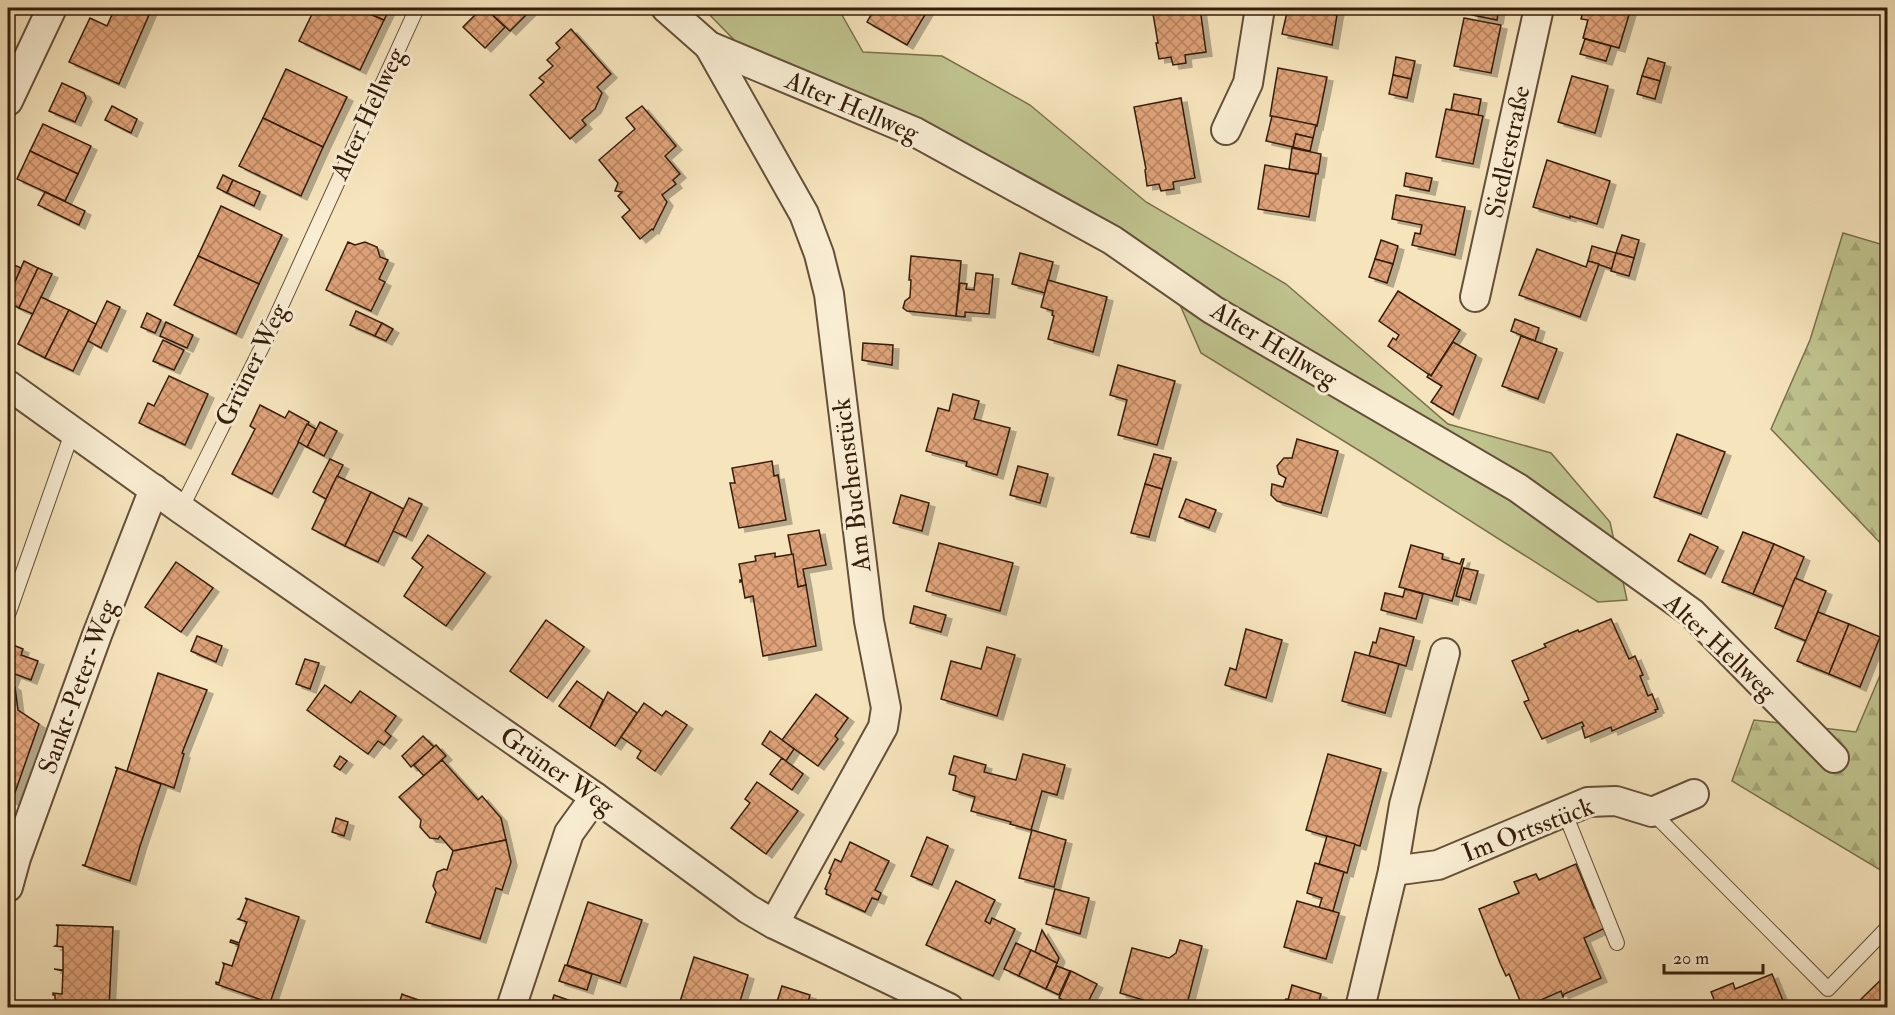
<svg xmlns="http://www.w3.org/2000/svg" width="1895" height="1015" viewBox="0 0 1895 1015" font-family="'IM FELL Double Pica',serif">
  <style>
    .green { fill: #bfc38e; stroke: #7a704c; stroke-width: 1.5 }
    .forest { fill: url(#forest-firs); stroke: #7a704c; stroke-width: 1.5 }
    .building { fill: url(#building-cross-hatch); stroke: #341d0b; stroke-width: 1.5; filter: url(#shadow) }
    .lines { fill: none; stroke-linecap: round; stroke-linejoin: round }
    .lane-casing { stroke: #644f37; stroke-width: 16 }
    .street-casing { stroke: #644f37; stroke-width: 32 }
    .lane { stroke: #f9edd3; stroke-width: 14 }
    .street { stroke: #f9edd3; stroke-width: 28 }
    .labels { text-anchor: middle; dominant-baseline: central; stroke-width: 6; stroke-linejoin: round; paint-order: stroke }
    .street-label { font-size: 26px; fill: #341d0b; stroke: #f9edd3 }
  </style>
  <defs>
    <pattern id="forest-firs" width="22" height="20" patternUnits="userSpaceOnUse" patternTransform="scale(1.5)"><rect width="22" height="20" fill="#bfc38e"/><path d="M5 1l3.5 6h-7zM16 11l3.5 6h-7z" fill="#a5a779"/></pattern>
    <pattern id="building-cross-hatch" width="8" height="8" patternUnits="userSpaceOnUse" patternTransform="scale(1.5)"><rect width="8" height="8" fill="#e0a379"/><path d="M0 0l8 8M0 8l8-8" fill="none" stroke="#b68461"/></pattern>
    <filter id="shadow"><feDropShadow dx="6" dy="4" stdDeviation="0" flood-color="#0004"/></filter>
  </defs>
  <rect width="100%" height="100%" fill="#f6e4bc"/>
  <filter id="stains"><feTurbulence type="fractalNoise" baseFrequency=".00333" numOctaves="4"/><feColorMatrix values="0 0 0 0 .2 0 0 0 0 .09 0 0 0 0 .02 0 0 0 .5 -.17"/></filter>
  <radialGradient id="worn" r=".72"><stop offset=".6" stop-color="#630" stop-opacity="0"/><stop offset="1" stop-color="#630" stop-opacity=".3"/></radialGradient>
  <!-- green -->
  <polygon class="green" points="703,8 838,8 863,52 942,56 1030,105 1146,202 1286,284 1448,424 1551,453 1610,522 1627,600 1598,602 1373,459 1201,353 1157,252 915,125 744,50"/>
  <!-- forest -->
  <g class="forest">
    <polygon points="1843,233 1887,246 1887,550 1771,429 1810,340"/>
    <polygon points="1887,659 1887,874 1732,781 1754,720 1856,732"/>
  </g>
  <!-- building -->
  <g class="building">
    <polygon points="115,8 152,8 119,84 69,62 90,18 107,26"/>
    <polygon points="315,8 356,8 384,20 360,70 299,41"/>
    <polygon points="356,8 390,8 384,20"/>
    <polygon points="482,8 485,8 505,27 485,48 463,27"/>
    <polygon points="485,8 533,8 510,31"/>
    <polygon points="875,8 929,8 907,45 867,22"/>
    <polygon points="1152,8 1200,8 1206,52 1185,55 1186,63 1173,65 1171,57 1159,59 1156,43 1158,43"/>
    <polygon points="1288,8 1300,8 1337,15 1332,45 1282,34"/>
    <polygon points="1300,8 1339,8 1337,15"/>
    <polygon points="1474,8 1499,8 1497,20 1472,15"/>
    <polygon points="1584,8 1631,8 1619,48 1583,38 1588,20 1581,19"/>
    <polygon points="1464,18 1501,25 1491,73 1454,66"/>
    <polygon points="571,29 611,74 597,87 602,93 595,109 582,120 586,125 570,139 530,95 544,82 539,78 553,66 547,60 560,48 556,43"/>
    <polygon points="1585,39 1611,46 1606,61 1580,54"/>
    <polygon points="1396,57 1415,61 1411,79 1393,75"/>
    <polygon points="1648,58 1665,63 1660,81 1642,76"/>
    <polygon points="1278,68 1327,77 1317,126 1270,116"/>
    <polygon points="286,69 347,97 323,147 263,118"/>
    <polygon points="1393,75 1411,79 1407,98 1389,94"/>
    <polygon points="1572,76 1608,86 1595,133 1558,122"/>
    <polygon points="1642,76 1660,81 1655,99 1637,94"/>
    <polygon points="62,83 84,93 86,98 75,122 49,111"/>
    <polygon points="1454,94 1481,99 1478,115 1451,110"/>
    <polygon points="1181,98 1195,178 1173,182 1174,189 1161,191 1159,184 1147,186 1145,170 1146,169 1134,107"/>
    <polygon points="112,106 137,119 131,133 105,120"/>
    <polygon points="642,106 676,146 665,156 680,174 673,180 676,184 662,195 667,202 653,230 652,229 640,239 622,217 630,210 618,196 622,192 615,191 618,183 599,160 635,129 626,118"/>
    <polygon points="1446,109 1483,116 1473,164 1436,157"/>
    <polygon points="1272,116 1316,125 1313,138 1296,134 1293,147 1266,141"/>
    <polygon points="263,118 323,147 301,196 239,166"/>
    <polygon points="43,124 91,146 78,174 30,151"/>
    <polygon points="1296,134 1313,138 1310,151 1293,147"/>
    <polygon points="1292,148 1321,154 1318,174 1289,169"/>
    <polygon points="30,151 78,174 65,201 17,179"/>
    <polygon points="1547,160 1610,181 1597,224 1570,216 1570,218 1533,207"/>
    <polygon points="1265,165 1316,174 1309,217 1258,209"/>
    <polygon points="1406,173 1432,178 1429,191 1404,186"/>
    <polygon points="223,175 233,180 227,193 217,188"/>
    <polygon points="233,180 260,192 254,206 227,193"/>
    <polygon points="45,192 85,211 79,225 38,205"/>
    <polygon points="1396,195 1465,207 1455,255 1412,245 1415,233 1420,234 1422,225 1392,219"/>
    <polygon points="221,206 282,235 259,284 198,256"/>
    <polygon points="1622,235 1639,240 1634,258 1616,253"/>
    <polygon points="1381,240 1398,246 1393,264 1375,259"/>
    <polygon points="348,242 355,245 365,242 377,247 380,257 388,260 379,279 385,282 371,311 326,290"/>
    <polygon points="1592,246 1616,253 1612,269 1588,261"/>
    <polygon points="1537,249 1586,267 1588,261 1599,264 1580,317 1519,295"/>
    <polygon points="1020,253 1053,262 1045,293 1012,284"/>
    <polygon points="1616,253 1634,258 1629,276 1611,271"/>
    <polygon points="198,256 259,284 236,334 174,305"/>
    <polygon points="911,256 961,261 956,316 907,311 903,308 905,301 910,297 911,280 909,280"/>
    <polygon points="1375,259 1393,264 1387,283 1369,277"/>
    <polygon points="24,261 38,268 19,308 8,302 8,297"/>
    <polygon points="8,262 21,268 8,297"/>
    <polygon points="38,268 52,274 33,314 19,308"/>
    <polygon points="976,273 993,275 989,314 965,312 965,317 956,316 960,283 967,284 966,289 974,290"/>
    <polygon points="1048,280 1107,297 1093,352 1048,339 1054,316 1052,315 1053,311 1041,307"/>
    <polygon points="1398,291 1460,330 1431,376 1388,346 1393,338 1396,340 1399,335 1379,321"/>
    <polygon points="41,297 69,310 45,358 18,344"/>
    <polygon points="107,301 120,307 101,348 88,341"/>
    <polygon points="69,310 96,324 73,371 45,358"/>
    <polygon points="356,311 382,323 375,336 350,325"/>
    <polygon points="147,313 161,320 155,333 141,327"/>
    <polygon points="1515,319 1539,328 1535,341 1511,331"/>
    <polygon points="166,322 193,335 187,348 160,336"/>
    <polygon points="382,323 393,329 386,341 375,336"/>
    <polygon points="1521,336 1557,349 1538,399 1502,386"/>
    <polygon points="163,340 184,350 174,370 153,361"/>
    <polygon points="1453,342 1476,355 1453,415 1431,402 1442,386 1427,377 1429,374 1431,376"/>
    <polygon points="863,343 893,345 892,365 862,360"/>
    <polygon points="1118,365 1175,381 1157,445 1118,435 1127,400 1110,395"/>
    <polygon points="169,376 208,394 185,445 139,423 148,403 154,406"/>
    <polygon points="953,394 979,401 974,419 1010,428 997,475 966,466 967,462 926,451 938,408 949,411"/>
    <polygon points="260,405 285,418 289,411 309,422 272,494 232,474 255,429 250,426"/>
    <polygon points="320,422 337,431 324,456 307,447"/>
    <polygon points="307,424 316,429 307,447 298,442"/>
    <polygon points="1677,434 1725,452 1701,514 1654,497"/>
    <polygon points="1297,439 1338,451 1321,513 1277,501 1271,495 1272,484 1283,487 1286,478 1279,474 1277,466 1284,458 1292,458"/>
    <polygon points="1154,454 1171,458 1162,489 1145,484"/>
    <polygon points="330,459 343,465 326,499 313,492"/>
    <polygon points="772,461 774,476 778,475 786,520 739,528 730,483 735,483 732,468"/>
    <polygon points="1018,466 1048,474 1040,503 1010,495"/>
    <polygon points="337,476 371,492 345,546 312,529"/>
    <polygon points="1145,484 1162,489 1149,537 1131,533"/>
    <polygon points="371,492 404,509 378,562 345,546"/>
    <polygon points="901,495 929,503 922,531 893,523"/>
    <polygon points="409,498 422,504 406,537 393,531"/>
    <polygon points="1186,499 1216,510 1209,528 1179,517"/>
    <polygon points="819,530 826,565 803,569 806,585 798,587 788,535"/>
    <polygon points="1743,532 1774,544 1753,594 1722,582"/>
    <polygon points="1690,534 1718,547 1705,574 1678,561"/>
    <polygon points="428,535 485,573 446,626 404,596 423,567 412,558"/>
    <polygon points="939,543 1013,563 1000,611 926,591"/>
    <polygon points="1774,544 1804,557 1784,607 1753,594"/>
    <polygon points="1411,545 1443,554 1442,559 1460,564 1462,559 1464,559 1452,601 1399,587"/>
    <polygon points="775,553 775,557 793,554 798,587 806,585 816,646 763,656 753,596 745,598 742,581 740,582 740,580 742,580 739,564 756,561 755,556"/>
    <polygon points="176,562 213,588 181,632 145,607"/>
    <polygon points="1464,568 1478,571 1470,600 1456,596"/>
    <polygon points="1795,578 1826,591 1806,641 1775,628"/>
    <polygon points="1405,589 1423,594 1416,619 1381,610 1385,593 1403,597"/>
    <polygon points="914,606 946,615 941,632 910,623"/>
    <polygon points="1818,612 1849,624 1829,674 1797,661"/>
    <polygon points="1611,619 1629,659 1635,656 1643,675 1640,676 1648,696 1652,694 1658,709 1655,710 1656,712 1612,731 1611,727 1585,738 1582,727 1584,726 1582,722 1542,739 1524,702 1529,700 1512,661 1546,647 1544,644 1578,630 1579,632"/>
    <polygon points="546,620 584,647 547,698 510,671"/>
    <polygon points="1849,624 1880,637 1860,687 1829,674"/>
    <polygon points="1380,628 1414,637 1406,666 1369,656 1373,642 1376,643"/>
    <polygon points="1246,629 1282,640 1266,698 1225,685 1230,668 1236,670"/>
    <polygon points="197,636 222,646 216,662 191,651"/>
    <polygon points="8,643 23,649 21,655 38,661 31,680 15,674 11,684 15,687 18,710 39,724 12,801 8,799"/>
    <polygon points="987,647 1015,655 997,716 941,699 951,661 981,669"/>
    <polygon points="1355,652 1399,664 1385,713 1342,701"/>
    <polygon points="305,659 319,663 310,689 296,684"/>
    <polygon points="158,673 207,690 182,753 184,754 174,788 127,771"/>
    <polygon points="577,681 603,700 590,728 559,706"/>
    <polygon points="325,685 351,703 360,691 396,716 385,731 391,736 384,745 378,741 368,754 307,710"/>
    <polygon points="608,692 637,713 615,746 590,728"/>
    <polygon points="816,694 848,718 835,736 838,739 818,766 782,740"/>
    <polygon points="644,703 662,716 666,711 687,725 655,771 637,758 641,751 621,737"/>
    <polygon points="770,731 794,749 786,761 762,744"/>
    <polygon points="423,736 434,747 411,767 402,756"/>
    <polygon points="436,745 446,756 424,776 414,765"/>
    <polygon points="1023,754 1065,765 1057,795 1042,791 1031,830 1010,824 1011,822 971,811 975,797 953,790 956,776 949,774 954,756 986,765 984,772 1016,780"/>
    <polygon points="1328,754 1381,769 1360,846 1306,830"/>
    <polygon points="340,756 347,761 340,770 334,766"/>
    <polygon points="782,758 803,774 792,790 770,774"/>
    <polygon points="442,760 478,800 482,796 501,818 506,840 453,851 440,836 438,839 430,838 420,827 421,820 399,797"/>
    <polygon points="115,767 161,784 140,846 130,881 82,865 85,865 117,769"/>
    <polygon points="757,782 798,811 766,854 731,828 750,803 745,799"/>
    <polygon points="336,818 348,822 344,836 332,832"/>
    <polygon points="1032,830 1066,840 1054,887 1019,878"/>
    <polygon points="1327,836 1355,844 1347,873 1319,864"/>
    <polygon points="927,837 948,846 932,885 911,876"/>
    <polygon points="506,840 511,862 502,890 496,888 480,939 426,922 436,892 433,886 437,872 444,869 447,870 453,851"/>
    <polygon points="850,842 889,861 875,890 881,893 878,900 872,898 865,912 826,894 827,890 825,889 831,874 829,873 835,859 841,862"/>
    <polygon points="1315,863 1344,872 1333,911 1319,908 1322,898 1307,893"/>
    <polygon points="1576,864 1594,908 1599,906 1607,927 1584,938 1601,978 1564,994 1563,997 1561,991 1523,1008 1509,974 1506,976 1500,963 1479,909 1519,893 1514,882 1536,874 1539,880"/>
    <polygon points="956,881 995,900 985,921 990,924 992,918 1015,929 993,976 926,945"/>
    <polygon points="1055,889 1089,898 1080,934 1046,924"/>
    <polygon points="245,898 299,917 270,1003 216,984 216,982 219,983 224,965 223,963 232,966 239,945 230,942 231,940 239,943 247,922 238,919 240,918 247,900"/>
    <polygon points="1297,901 1339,913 1326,959 1284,947"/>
    <polygon points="588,902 642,920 620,983 567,965"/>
    <polygon points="56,925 113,927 109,1008 55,1008 55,995 53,995 53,993 62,994 63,971 54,969 63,970 63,947 55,946 57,945 58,926"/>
    <polygon points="1042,930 1059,958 1057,963 1035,952"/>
    <polygon points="1180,940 1202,946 1186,1008 1166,1006 1166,1008 1149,1008 1150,1002 1120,993 1132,948 1169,958 1176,953"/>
    <polygon points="1016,943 1031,950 1019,976 1004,969"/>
    <polygon points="1031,950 1057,963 1046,989 1019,976"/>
    <polygon points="694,957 748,975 738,1008 678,1008"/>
    <polygon points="565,965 592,974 587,990 559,981"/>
    <polygon points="1057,966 1070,971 1059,995 1046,989"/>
    <polygon points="1071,971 1097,984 1085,1008 1079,1008 1059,998"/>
    <polygon points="1888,973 1888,1008 1865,1008 1859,1001"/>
    <polygon points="1772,974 1786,1008 1701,1008 1715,1002 1711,992 1733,983 1735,989"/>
    <polygon points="1292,985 1321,994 1317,1008 1288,1000"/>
    <polygon points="782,986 810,995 806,1008 775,1008"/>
    <polygon points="402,994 404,995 442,1008 398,1008"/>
    <polygon points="554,995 591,1008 550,1008"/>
    <polygon points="1286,999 1309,1005 1309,1008 1283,1008"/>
    <polygon points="202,1003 202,1008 131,1008"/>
  </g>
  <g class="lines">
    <!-- lane casing -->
    <g class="lane-casing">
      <g id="lane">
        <polyline points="181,509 266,339 417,8"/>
        <polyline points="9,612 73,430"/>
        <polyline points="1564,811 1617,943"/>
        <polyline points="1652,812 1828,989 1888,927"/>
      </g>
    </g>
    <!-- street casing -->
    <g class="street-casing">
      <g id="street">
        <polyline points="666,8 709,46 915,132 1112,240 1213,310 1518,488 1692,613 1834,758"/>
        <polyline points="709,46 804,214 819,254 829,294 869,621 886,708 883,727 774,924"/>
        <polyline points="8,101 52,8"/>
        <polyline points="1226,130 1248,83 1260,8"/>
        <polyline points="1475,297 1539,8"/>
        <polyline points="8,385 181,509 595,797 748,909 774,924 949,1008"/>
        <polyline points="1393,871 1438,865 1588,802 1616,801 1652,812 1694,794"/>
        <polyline points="8,887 16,858 97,635 154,489"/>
        <polyline points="511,1008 569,833 595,797"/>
        <polyline points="1360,1008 1393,871 1404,805 1445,653"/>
      </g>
    </g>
    <!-- lane -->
    <use href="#lane" class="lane"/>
    <!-- street -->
    <use href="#street" class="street"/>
  </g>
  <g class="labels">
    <!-- street labels -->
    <g class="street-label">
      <text transform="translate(852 107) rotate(23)">Alter Hellweg</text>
      <text transform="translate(368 114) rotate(-65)">Alter Hellweg</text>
      <text transform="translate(1508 152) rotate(-78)">Siedlerstraße</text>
      <text transform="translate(1274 345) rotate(31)">Alter Hellweg</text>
      <text transform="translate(252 365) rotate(-64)">Grüner Weg</text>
      <text transform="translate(852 485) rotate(-97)">Am Buchenstück</text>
      <text transform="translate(1720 647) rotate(43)">Alter Hellweg</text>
      <text transform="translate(78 687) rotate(-70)">Sankt-Peter-Weg</text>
      <text transform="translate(557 771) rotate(35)">Grüner Weg</text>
      <text transform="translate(1528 830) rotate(-21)">Im Ortsstück</text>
    </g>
  </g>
  <!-- margin -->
  <rect width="1895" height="1015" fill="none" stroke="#f6e4bc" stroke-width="30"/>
  <rect x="9" y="9" width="1877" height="997" fill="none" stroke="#341d0b" stroke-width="3"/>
  <rect x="15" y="15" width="1865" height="985" fill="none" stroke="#341d0b" stroke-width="1.5"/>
  <!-- scale -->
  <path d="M1664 964v9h99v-9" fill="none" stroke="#341d0b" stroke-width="3"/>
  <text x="1673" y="964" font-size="18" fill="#341d0b" stroke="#f9edd3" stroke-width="4.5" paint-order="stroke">20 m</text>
  <rect width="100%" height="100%" filter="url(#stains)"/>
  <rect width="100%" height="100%" fill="url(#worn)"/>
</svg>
